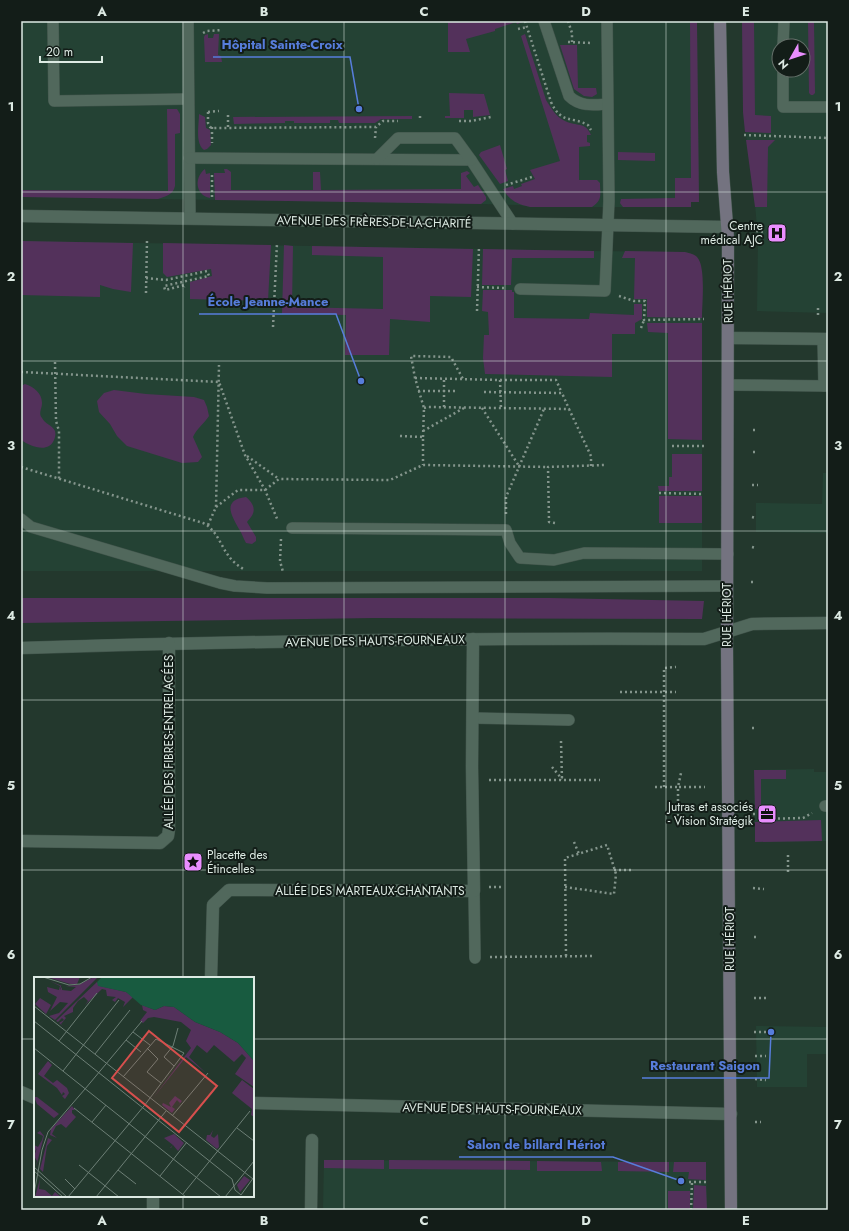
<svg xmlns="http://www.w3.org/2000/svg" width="849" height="1231" viewBox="0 0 849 1231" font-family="Jost,sans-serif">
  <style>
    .built { fill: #244234; fill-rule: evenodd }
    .green { fill: #53315b }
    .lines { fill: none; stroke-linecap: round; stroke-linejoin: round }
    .lane-casing { stroke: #41544b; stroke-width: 12 }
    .street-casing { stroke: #41544b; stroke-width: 13 }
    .secondary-casing { stroke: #41544b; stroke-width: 13 }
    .path { stroke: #84958c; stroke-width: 2.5; stroke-dasharray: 2 3; stroke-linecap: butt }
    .lane { stroke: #51685c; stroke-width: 11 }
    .street { stroke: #51685c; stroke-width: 12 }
    .secondary { stroke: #747380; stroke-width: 12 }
    .grid { fill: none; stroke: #ddeae3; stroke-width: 1; stroke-opacity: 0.55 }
    .labels { text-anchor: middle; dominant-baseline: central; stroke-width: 4; stroke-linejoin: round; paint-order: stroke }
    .street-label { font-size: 12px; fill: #ddeae3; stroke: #131d18 }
    .poi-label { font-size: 12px; fill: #ddeae3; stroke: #131d18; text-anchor: end }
    .inset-road { fill: none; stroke: #6d7f76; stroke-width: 1 }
    .view { fill: #d74f4d; fill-opacity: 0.15; stroke: #d74f4d; stroke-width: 2 }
    .inset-edge { fill: none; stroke: #ddeae3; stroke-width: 2 }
    .leader { fill: none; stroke: #577ddb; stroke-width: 1.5 }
    .callout-dot { fill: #577ddb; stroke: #131d18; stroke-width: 1.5 }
    .callout-label { font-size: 13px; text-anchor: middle; font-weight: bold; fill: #577ddb; stroke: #131d18; stroke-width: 4; stroke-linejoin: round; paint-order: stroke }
    .neatline { fill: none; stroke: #ddeae3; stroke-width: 1.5 }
    .grid-label { font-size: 13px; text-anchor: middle; font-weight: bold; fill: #ddeae3 }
  </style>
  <rect width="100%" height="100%" fill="#23382d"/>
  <!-- built -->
  <g class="built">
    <polygon points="21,21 697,21 699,202 691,202 691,207 530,207 520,205 481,204 21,197"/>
    <path d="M742 21H828V313L757 311 758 239 755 204 743 112ZM779 46H803V70H779Z"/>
    <polygon points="21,241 594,251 685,252 692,254 696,257 699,261 702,273 702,571 21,571"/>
    <polygon points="823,473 828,473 828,533 756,532 756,503 822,504"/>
    <polygon points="814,769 814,772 828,772 828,841 755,842 754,770"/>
    <polygon points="756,1026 828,1027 828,1054 807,1054 807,1087 757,1087"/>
    <polygon points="324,1160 706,1162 707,1210 323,1210"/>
  </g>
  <!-- green -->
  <g class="green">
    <polygon points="448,21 522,21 523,22 517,24 516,22 495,29 495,31 466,39 470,52 448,52"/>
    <polygon points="690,21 697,21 699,202 691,202 691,207 623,207 620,203 621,199 675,198 675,178 691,178"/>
    <polygon points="742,21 770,21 754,22 755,115 771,116 771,133 745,132 743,112"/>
    <polygon points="808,21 814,21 815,93 813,95 811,95 809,93"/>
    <polygon points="208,34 208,38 213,38 214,34 219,34 218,55 221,56 222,62 205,62 204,37 205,35"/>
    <path d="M525 34 546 100C551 108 556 117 565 121 577 127 585 121 591 135H587V142L590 143V146L579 147V180H597L600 183C600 194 603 200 592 207H530C517 204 510 201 503 189L513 186 514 189 522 186 521 184 535 179 530 170 560 161 521 36Z"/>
    <polygon points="560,45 577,45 578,88 596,88 597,94 592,97 584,96 574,89"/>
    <polygon points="449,93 484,94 490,115 473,117 473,110 464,110 464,118 445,118 445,116 450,116"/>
    <path d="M167 109H177L180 114V133L175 134V186C173 195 166 196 158 199L21 197V190L168 191Z"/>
    <path d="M199 114 205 117 206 128 210 130 211 145 207 149 204 150C195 143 199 125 199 114Z"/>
    <polygon points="412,116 412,119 381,119 375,123 339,123 338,120 330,120 330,123 294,123 294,121 285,121 285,123 234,124 233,117"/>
    <polygon points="746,140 775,140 768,147 767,207 755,207"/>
    <polygon points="500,145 507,169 505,170 508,181 500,184 479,155 481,152"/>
    <polygon points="618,152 655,153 655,161 618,160"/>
    <path d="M205 169 206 174 210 173V198C195 195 194 177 205 169Z"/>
    <polygon points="224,169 227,169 231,172 231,190 313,190 313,172 320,172 321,190 461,189 461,173 467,171 470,173 466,176 474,187 478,185 486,197 486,200 481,204 215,200 214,173 225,173"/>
    <polygon points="21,241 133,243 131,292 113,289 100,285 100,297 21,295"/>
    <polygon points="163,243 271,245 268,301 190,299 190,282 212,276 211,269 167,277 163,273"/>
    <polygon points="284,245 293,246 292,307 383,309 383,257 312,255 312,246 473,249 471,297 430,296 430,322 390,319 389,355 345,355 346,315 282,314"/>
    <polygon points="483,249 594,251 594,258 512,258 511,285 482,285"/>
    <path d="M625 251 685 252C689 253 694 254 697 257 706 266 702 304 702 318L647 317V299H634L635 258H622Z"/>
    <polygon points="483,290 512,290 512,292 514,292 514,318 589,319 590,313 634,315 634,304 642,304 642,319 635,323 635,334 612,334 612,377 485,374 483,358 484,335 489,335 488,312 482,311"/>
    <polygon points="647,323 702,323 702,440 668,439 668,333 648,332"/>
    <path d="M25 384C34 387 42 393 42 403 42 409 38 413 42 418 45 424 52 425 55 431 56 435 55 437 54 440 48 454 30 446 21 440V386Z"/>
    <path d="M114 390 146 394 194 397 204 400 207 407 209 416C204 424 196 429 193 437L202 457 198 462 182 463 127 446 117 436 110 424 99 412 97 401 104 393Z"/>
    <polygon points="672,454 702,454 702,491 659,491 658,486 669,486 669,477 672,477"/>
    <rect x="659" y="496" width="43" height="27"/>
    <path d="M246 497C252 502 257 509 251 517 250 519 248 520 247 522L256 537V541L252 544 246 543C243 538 242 533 239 529 231 515 222 500 246 497Z"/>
    <polygon points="21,598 550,598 704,601 702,619 374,618 21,623"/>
    <polygon points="754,770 786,770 786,779 761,779 761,809 755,809"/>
    <polygon points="821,820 822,841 755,842 755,822"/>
    <polygon points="324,1160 384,1160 384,1169 324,1168"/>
    <polygon points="389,1160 530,1161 530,1170 389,1169"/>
    <polygon points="537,1161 601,1162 602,1171 537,1171"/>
    <polygon points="618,1162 669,1162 669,1172 618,1171"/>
    <polygon points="674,1162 706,1162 706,1180 688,1179 689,1172 673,1172"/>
    <polygon points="694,1185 706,1186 707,1210 693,1210"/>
    <rect x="668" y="1191" width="22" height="19"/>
  </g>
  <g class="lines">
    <!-- lane casing -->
    <g class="lane-casing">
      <g id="lane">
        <polyline points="53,21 54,101 188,99"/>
        <polyline points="188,21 190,218"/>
        <path d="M544 21 569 96C580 107 594 105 607 104"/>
        <polyline points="783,46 784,21"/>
        <polyline points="783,70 783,107 828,107"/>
        <polyline points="189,158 471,160 513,224"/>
        <polyline points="377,159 398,138 455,138 471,160"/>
        <polyline points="520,289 605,291 609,201 607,21"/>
        <polyline points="823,339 824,386"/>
        <polyline points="728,385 828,386"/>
        <polyline points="21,519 31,527 220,583 235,586 267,588 727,586"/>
        <polyline points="292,528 506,530 510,543 520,558 554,560 584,553 728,554"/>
        <polyline points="473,718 569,720"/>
        <polyline points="825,806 828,806"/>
        <polyline points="474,891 475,958"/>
      </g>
    </g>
    <!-- street casing -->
    <g class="street-casing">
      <g id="street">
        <polyline points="21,216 727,227"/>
        <polyline points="729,338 828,339"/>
        <path d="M21 648C245 641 469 638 693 639H704L752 624 828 623"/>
        <polyline points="21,841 160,843 168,836 169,829 169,643"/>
        <polyline points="211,978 213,905 229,890 474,891 472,767 473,639"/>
        <polyline points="21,1092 35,1098"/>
        <polyline points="253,1103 731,1114"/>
        <polyline points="153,1196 153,1210"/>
        <polyline points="311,1210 312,1140"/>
      </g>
    </g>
    <!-- secondary casing -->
    <g class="secondary-casing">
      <polyline id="secondary" points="720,21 723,172 728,238 727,648 731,1210"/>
    </g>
    <!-- path -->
    <g class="path">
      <path d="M525 21 551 102C561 124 571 116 588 125L591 130"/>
      <polyline points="568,21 572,33 572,42"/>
      <polyline points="518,29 527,27"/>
      <polyline points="203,33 207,31 222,30"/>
      <polyline points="568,42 591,43"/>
      <polyline points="208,112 208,123 210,127 213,128 376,127 383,121 398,121"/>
      <polyline points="208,112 219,111"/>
      <polyline points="420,116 420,121"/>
      <polyline points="459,121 471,121 491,117"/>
      <polyline points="212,127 212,143"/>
      <polyline points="228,127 228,114"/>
      <polyline points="744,135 828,138"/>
      <polyline points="375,138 376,127"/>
      <polyline points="506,185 532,177"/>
      <polyline points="212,197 212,174"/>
      <polyline points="756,231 766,232"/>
      <polyline points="146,278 166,280 207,271 209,276 164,286 165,290 185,285 184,287"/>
      <polyline points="477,287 504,288"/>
      <polyline points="146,293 147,240"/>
      <polyline points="619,296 634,301 645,301 644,320 704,319"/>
      <polyline points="477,311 479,246"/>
      <polyline points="818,315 818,308"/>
      <polyline points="273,327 277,243"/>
      <polyline points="641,328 644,320"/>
      <polyline points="55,362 56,421 59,431 59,479"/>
      <polyline points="21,372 219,382 245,455 265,490 278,521"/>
      <polyline points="415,378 500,380 501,408"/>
      <polyline points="500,380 556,380 562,393"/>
      <polyline points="418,391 457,391"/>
      <polyline points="484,392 562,393 569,409"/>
      <polyline points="444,407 444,379"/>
      <polyline points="424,408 428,407 569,409 591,456 591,466"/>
      <polyline points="482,408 519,466"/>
      <polyline points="753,430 757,430"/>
      <polyline points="423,431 464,408"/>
      <polyline points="400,436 423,437 423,465"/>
      <polyline points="423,437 424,408 415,378 411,356 451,357 463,379"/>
      <polyline points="672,446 704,446"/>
      <polyline points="753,452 757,452"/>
      <polyline points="247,456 279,479"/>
      <path d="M21 467 203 523C216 529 220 544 228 555 232 561 238 566 245 570"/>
      <polyline points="752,485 758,485"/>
      <polyline points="659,493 704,494"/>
      <polyline points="216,507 238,490 265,490 279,479 390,480 423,465 548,467"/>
      <polyline points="506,514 506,497 544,409"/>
      <polyline points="752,517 756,518"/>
      <polyline points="555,523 549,522 548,467 605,465"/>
      <polyline points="208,525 216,507 219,365"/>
      <polyline points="281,539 280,561 283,572"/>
      <polyline points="752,547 756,548"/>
      <polyline points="751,582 756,582"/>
      <polyline points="620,692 676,692"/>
      <polyline points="752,728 754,728"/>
      <polyline points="561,741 562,780"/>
      <polyline points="552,767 562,779"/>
      <polyline points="489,780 600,780"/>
      <polyline points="655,787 678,787 681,773"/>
      <polyline points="664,787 664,668 676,667"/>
      <polyline points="753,814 761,814 761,819 803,818 812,813"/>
      <polyline points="678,821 678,787 705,787"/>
      <polyline points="574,842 579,854"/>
      <polyline points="614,870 632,870"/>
      <polyline points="788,872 788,852"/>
      <polyline points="489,887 503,887"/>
      <polyline points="565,887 614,894 616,874 607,845 565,858 566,956"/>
      <polyline points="753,888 764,889"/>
      <polyline points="754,937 759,937"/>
      <polyline points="490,957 594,956"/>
      <polyline points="754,998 767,998"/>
      <polyline points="754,1032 766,1032"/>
      <polyline points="755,1056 766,1056"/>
      <polyline points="755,1079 766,1080"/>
      <polyline points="755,1122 761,1122"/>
      <polyline points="689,1182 709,1182"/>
      <polyline points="691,1210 692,1182"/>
    </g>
    <!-- lane -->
    <use href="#lane" class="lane"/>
    <!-- street -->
    <use href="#street" class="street"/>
    <!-- secondary -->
    <use href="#secondary" class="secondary"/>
  </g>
  <!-- grid -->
  <path class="grid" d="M183 21V978M344 21V1210M505 21V1210M666 21V1210M21 192H828M21 361H828M21 531H828M21 700H828M21 870H828M21 1039H35M253 1039H828M183 1196V1210"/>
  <!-- icons -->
  <defs>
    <g id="hospital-square" transform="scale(1)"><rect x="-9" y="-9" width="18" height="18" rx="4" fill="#e98efe" stroke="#131d18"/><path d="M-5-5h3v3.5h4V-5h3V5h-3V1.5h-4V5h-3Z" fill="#111"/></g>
    <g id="office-square" transform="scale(1)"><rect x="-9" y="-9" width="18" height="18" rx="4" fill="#e98efe" stroke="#131d18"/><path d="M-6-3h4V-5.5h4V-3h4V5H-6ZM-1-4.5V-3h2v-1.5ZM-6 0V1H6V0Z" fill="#111"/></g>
    <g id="sight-square" transform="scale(1)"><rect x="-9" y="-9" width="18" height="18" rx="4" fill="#e98efe" stroke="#131d18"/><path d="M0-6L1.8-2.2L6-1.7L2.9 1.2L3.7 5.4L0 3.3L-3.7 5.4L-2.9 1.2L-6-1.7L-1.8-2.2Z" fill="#111"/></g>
  </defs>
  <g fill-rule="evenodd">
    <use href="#hospital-square" x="777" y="233"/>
    <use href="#office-square" x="767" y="814"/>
    <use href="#sight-square" x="193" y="862"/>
  </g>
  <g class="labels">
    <!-- street labels -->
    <g class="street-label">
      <text transform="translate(374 222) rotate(1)">AVENUE DES FRÈRES-DE-LA-CHARITÉ</text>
      <text transform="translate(728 291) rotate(-91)">RUE HÉRIOT</text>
      <text transform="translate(727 615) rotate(-90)">RUE HÉRIOT</text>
      <text transform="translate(375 641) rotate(-1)">AVENUE DES HAUTS-FOURNEAUX</text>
      <text transform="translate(169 742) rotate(-90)">ALLÉE DES FIBRES-ENTRELACÉES</text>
      <text x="370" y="891">ALLÉE DES MARTEAUX-CHANTANTS</text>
      <text transform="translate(730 939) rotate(-90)">RUE HÉRIOT</text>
      <text transform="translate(492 1109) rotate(1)">AVENUE DES HAUTS-FOURNEAUX</text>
    </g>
    <!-- poi labels -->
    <g class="poi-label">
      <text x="763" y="226">Centre<tspan x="763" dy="14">médical AJC</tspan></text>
      <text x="753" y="807">Jutras et associés<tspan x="753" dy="14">- Vision Stratégik</tspan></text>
      <text x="207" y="855" text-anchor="start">Placette des<tspan x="207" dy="14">Étincelles</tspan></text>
    </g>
  </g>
  <!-- overview -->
  <g transform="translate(34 977)">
    <rect width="220" height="220" fill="#23382d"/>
    <path d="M13 0H46L43 7H36ZM60 0H64L21 43 15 39 25 36 34 26 26 25 16 34 23 20 14 15 13 10 25 13 26 9 16 4 28 9H27L26 13 28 10V13L37 14 42 10 31 9 44 8ZM63 5 66 9 92 15 99 20 89 30 91 25 84 21 81 25 78 23 82 20 73 19 72 13 68 12 51 28 54 24 50 20 44 24 39 31V35L30 39 32 41 27 47 29 49 25 46 30 43 28 41 24 45 22 44ZM6 21 17 28 12 37 1 27ZM108 28 121 33 130 29 140 30 161 45 186 55 204 66 220 84V110L201 97 212 81 208 77 200 85 180 68 173 76 163 68 155 80 172 96 152 80 119 121 157 71 152 64 157 53 147 45 120 40 114 41 109 46 106 44 113 35 109 33ZM14 84 18 88 10 99 19 106 23 103 33 111 35 116 31 122 28 119 31 117 29 115 28 118 23 111 4 97ZM208 103 220 112V140L217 138 218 132 198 116ZM141 119 148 124 143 130 146 126 143 123 138 130 141 132 138 136 128 128 129 126 137 130 135 126ZM0 120H3L25 137 20 141 3 127ZM38 129 41 133H38V136L42 140 32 151 27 147 22 149 18 157 23 161 16 158 17 152ZM179 153 177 159 180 161 184 157 185 170 194 159 185 170 183 172 172 163 173 158H176ZM6 154 10 159 2 190 3 184 0 179 3 171 0 176V168L4 170 8 163 9 159 3 156ZM140 157 150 166 144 174 139 168 137 171H136L139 168 130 161ZM14 161 18 163 13 169 9 195 23 209 6 192ZM210 199 216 203 206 215 203 208ZM6 202 5 212 11 213 18 219 21 215 27 220H1Z" fill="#53315b"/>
    <path d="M68 0H220V84L204 66 186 55 161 45 140 30 130 29 121 33 107 28 92 15 64 9 63 5Z" fill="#185b40"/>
    <path class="inset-road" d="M9 0 35 8 46 7 58 0M0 29 219 202M0 44 198 202 201 213 207 218 220 200M99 55 116 68M92 63 107 75M25 64 63 16M0 71 187 220M113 71 124 82 113 95 127 106M61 77 96 33M140 89 130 80 139 69 144 51M29 94 85 23M51 112 108 44M40 131 152 220M138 139 174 96M58 145 72 128M203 151 220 164M45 188 85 220M0 190 33 220M84 193 102 207M0 194 29 220M126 199 153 165M31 202 41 212M0 217 8 173 14 155 51 112M149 217 216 134M34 220 110 129 150 76 122 62 89 100M62 220 132 134M191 220 220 184"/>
    <path class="view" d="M115 54 183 109 145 155 78 101Z"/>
    <rect width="220" height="220" class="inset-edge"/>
  </g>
  <!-- callouts -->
  <path class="leader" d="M359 109L350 57H213M361 381L336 314H199M771 1032L769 1078H642M681 1181L613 1157H459"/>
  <g class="callout-dot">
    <circle cx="359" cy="109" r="4"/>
    <circle cx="361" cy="381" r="4"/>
    <circle cx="771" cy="1032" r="4"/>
    <circle cx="681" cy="1181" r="4"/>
  </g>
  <g class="callout-label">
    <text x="282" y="49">Hôpital Sainte-Croix</text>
    <text x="268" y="306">École Jeanne-Mance</text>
    <text x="705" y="1070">Restaurant Saigon</text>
    <text x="536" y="1149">Salon de billard Hériot</text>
  </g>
  <!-- border -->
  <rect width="849" height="1231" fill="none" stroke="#131d18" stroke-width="44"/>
  <!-- north arrow -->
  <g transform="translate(791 58) rotate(231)"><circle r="19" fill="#131d18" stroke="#646f69"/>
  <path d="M0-3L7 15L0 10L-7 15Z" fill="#e98efe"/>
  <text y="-6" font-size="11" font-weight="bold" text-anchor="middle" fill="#ddeae3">N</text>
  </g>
  <!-- scale -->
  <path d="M40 56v6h62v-6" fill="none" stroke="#ddeae3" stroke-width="2"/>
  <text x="46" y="56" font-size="12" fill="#ddeae3" stroke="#131d18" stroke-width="3" paint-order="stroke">20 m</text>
  <rect x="22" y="22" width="805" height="1187" class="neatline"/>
  <g class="grid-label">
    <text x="102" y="16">A</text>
    <text x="264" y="16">B</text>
    <text x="424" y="16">C</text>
    <text x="586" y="16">D</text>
    <text x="746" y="16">E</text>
    <text x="11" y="111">1</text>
    <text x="838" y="111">1</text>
    <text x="11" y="281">2</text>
    <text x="838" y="281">2</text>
    <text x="11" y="450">3</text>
    <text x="838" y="450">3</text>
    <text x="11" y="620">4</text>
    <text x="838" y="620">4</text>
    <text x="11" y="790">5</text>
    <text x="838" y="790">5</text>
    <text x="11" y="959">6</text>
    <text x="838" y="959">6</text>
    <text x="11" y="1129">7</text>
    <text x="838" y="1129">7</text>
    <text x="102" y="1225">A</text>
    <text x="264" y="1225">B</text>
    <text x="424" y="1225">C</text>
    <text x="586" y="1225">D</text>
    <text x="746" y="1225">E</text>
  </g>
</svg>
